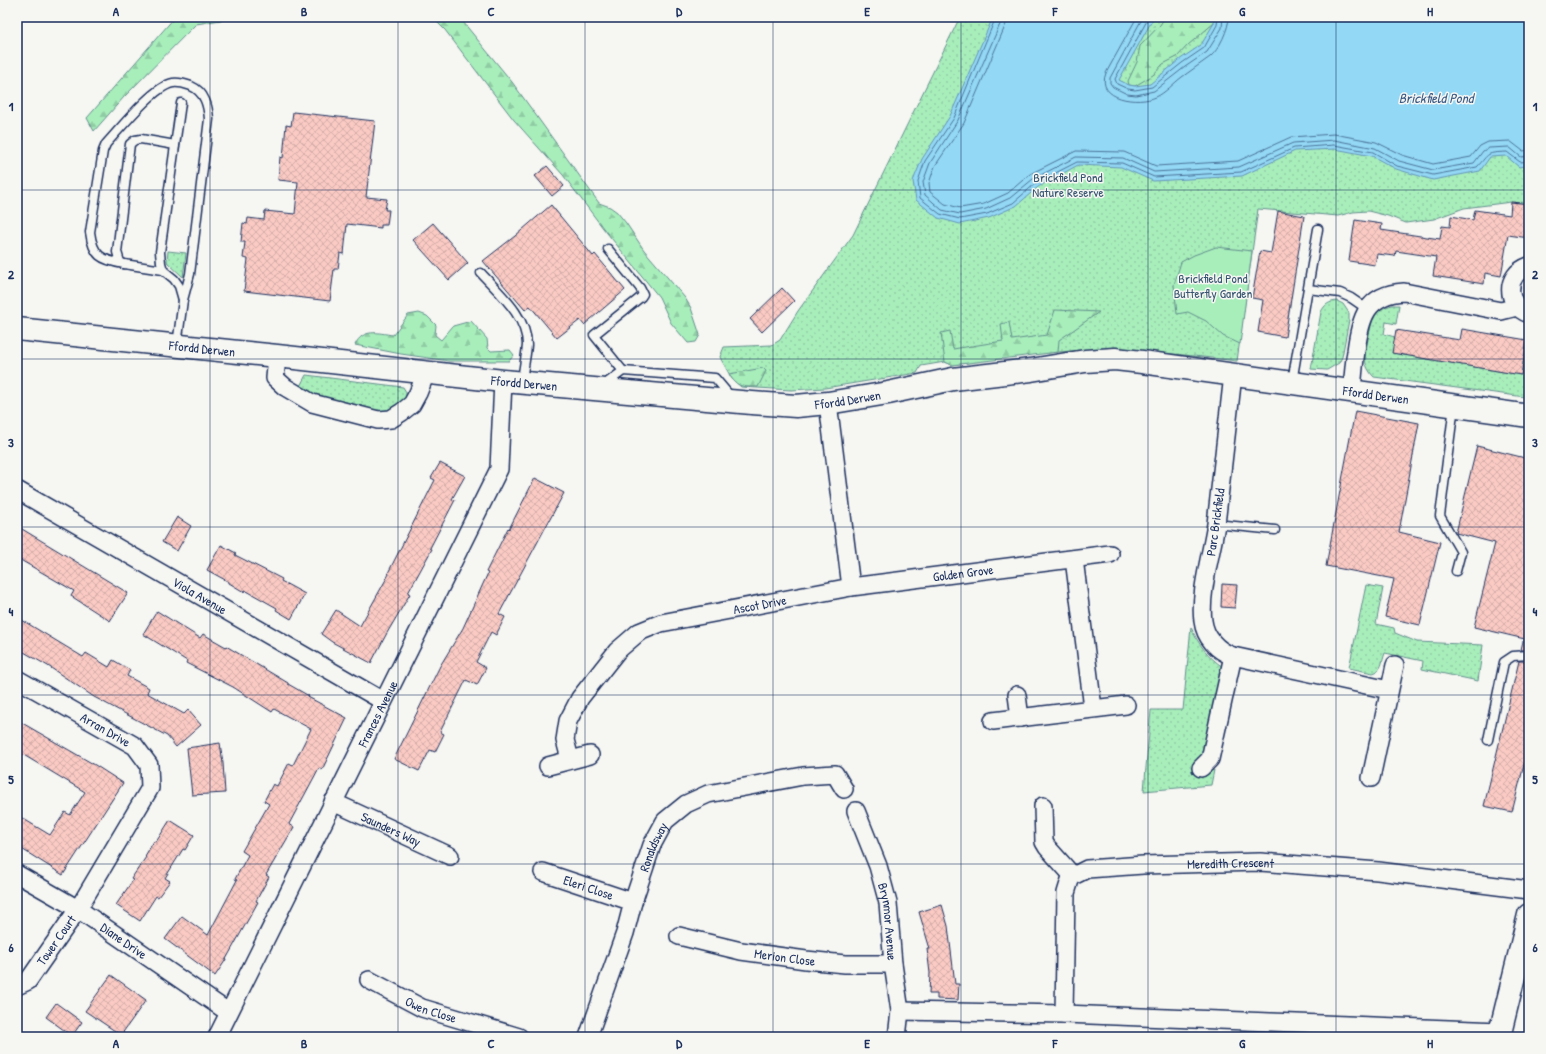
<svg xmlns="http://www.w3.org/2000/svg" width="1546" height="1054" viewBox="0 0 1546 1054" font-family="'Patrick Hand',sans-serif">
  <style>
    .grass { fill: url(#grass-dots); stroke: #628e8c }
    .forest { fill: url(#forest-firs); stroke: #628e8c }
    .park { fill: #a8eebb; stroke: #628e8c }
    .water { fill: #93d8f5; stroke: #6394b9 }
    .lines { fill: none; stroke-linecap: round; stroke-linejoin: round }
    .shore { stroke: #4b739a; stroke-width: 1 }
    .building { fill: url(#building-cross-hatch); stroke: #1b2f5e }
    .lane-casing { stroke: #1b2f5e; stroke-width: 11 }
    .street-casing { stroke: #1b2f5e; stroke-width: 20 }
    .secondary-casing { stroke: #1b2f5e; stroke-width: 25 }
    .lane { stroke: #f6f6f2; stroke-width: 8 }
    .street { stroke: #f6f6f2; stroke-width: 17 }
    .secondary { stroke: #f6f6f2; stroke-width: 22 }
    .grid { fill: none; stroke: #1b2f5e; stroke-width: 1; stroke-opacity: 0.55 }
    .labels { text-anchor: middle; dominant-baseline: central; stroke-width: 3; stroke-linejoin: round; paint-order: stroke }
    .park-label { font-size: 13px; fill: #375571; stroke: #f6f6f2 }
    .street-label { font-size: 13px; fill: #1b2f5e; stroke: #f6f6f2 }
    .water-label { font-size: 14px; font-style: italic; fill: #395984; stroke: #f6f6f2 }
    .neatline { fill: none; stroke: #1b2f5e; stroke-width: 1.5 }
    .grid-label { font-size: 13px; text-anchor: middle; font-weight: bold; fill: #1b2f5e }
  </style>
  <defs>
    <pattern id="grass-dots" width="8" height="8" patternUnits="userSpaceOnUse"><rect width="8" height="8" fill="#a8eebb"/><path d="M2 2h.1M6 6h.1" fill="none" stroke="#90cca3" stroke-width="1.8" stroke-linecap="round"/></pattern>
    <pattern id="forest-firs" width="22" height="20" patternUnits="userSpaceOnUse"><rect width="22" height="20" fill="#a8eebb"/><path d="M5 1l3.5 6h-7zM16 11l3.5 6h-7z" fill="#90cca3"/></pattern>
    <pattern id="building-cross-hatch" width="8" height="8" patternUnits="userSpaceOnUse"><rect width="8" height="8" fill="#facac3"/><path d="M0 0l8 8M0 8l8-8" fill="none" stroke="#d6aeaa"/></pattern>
  </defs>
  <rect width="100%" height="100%" fill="#f6f6f2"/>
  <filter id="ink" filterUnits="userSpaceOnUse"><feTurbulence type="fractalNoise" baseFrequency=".025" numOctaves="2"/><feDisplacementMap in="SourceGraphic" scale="8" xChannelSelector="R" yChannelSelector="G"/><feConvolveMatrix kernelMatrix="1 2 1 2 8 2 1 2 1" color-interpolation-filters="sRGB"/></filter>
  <g filter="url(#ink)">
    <!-- grass -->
    <g class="grass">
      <path d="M960 17H1529V204L1511 202 1464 208 1434 219 1406 223 1388 216 1368 211 1353 212 1338 216 1258 209 1237 361C1179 354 1117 347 1058 352 1022 355 987 360 952 365L945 362 921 366 917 373 825 388 791 390 741 387 732 379 722 361 720 357 724 347 772 345 780 340 798 311 853 235Z"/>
      <polygon points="168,251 186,253 183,277 168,263 167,261"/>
      <path d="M1337 301 1343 304 1349 313V320L1342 357 1339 363 1327 370 1311 369 1321 312C1325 304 1329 302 1337 301Z"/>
      <path d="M1392 305H1399L1396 324 1386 322 1384 334 1395 337 1393 353 1521 375 1524 357H1529V389L1525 397 1374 377C1369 372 1365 365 1365 357 1365 352 1372 318 1375 314 1380 309 1385 307 1392 305Z"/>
      <polygon points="306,375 403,387 406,392 406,397 399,405 388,411 376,414 345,406 299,388"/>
      <path d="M1366 585 1383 588 1376 624 1394 628 1395 633 1417 642 1483 645 1478 681 1422 669 1423 661 1385 653C1382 661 1382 671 1373 673L1349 668Z"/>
      <path d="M1191 627C1197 643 1209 658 1223 667L1201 774 1214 770 1211 785 1144 791 1151 710H1183Z"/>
    </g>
    <!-- forest -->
    <g class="forest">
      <polygon points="175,17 240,17 196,24 124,97 94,131 87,118"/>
      <polygon points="432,17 459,17 512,82 599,203 610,207 617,212 626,223 644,250 685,298 691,308 700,335 696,342 688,343 671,323 659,297 603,228 563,175 514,120 445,30"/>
      <polygon points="1165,17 1214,17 1214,23 1188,45 1177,57 1163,64 1153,75 1135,86 1129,85 1128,81 1137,62 1140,46 1160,25"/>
      <polygon points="1055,310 1099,312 1059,340 1058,352 952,365 945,362 941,333 950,331 953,349 1003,341 1001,324 1009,322 1012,340 1047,335"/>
      <path d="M419 313 427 316 436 325 435 335 441 340 453 326 471 321 487 339 488 348 491 351 510 350 514 355 509 361H449L401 354 355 345C363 328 378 333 393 335L408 315Z"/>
      <path d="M763 368 766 371 758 387C744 387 737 388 729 374Z"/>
    </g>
    <!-- park -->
    <polygon class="park" points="1216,247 1252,251 1240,344 1223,336 1206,321 1188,312 1177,314 1174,285 1181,262 1194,255"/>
    <!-- water -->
    <polygon class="water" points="993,17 1154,17 1119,80 1129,85 1135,86 1150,84 1179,60 1201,45 1214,23 1214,17 1529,17 1529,165 1519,167 1506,156 1490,157 1480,171 1433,180 1396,169 1372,156 1335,149 1295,151 1242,176 1153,181 1121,167 1078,165 1038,187 1016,206 989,218 960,224 938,218 916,200 913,181 922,159 950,116"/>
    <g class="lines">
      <!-- shore -->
      <g class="shore">
        <path d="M996 17 954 118 925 161 918 181 920 198 940 214 960 219 987 214 1013 203 1036 183 1077 162 1122 163 1154 177 1241 172 1294 148 1334 145 1373 152 1397 166 1433 175 1477 167C1490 153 1485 153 1507 152L1520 162 1529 161"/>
        <polyline points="1001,17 1001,22 958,120 930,163 923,182 925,195 942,210 960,214 986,209 1010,198 1033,179 1076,157 1123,158 1154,172 1239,167 1293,143 1334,140 1375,148 1399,161 1433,170 1474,163 1483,151 1489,148 1509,147 1521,157 1529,156"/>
        <polyline points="1007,17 1006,24 964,123 935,166 929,183 930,192 945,204 960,208 984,204 1008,193 1030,174 1076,151 1124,152 1156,166 1238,161 1291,137 1334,134 1376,142 1402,155 1433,164 1471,157 1480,146 1488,142 1510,141 1523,151 1529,150"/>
        <path d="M1137 17 1106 73C1095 100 1139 105 1156 97 1165 93 1174 83 1182 77 1191 70 1201 64 1210 57 1219 50 1229 28 1229 17"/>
        <polyline points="1143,17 1110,78 1110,83 1113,87 1127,94 1136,95 1154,91 1185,67 1207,52 1222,28 1223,17"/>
        <polyline points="1149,17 1115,79 1117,84 1128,89 1135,90 1152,87 1182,63 1204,48 1217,25 1218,17"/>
      </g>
    </g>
    <!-- building -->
    <g class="building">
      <polygon points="293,112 375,121 366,197 387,199 385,210 389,210 387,225 381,225 381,228 347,224 344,254 340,253 338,269 334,269 330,301 244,291 248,259 243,258 245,242 241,242 243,223 247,224 248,218 264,220 265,211 295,214 298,182 278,180 280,157 283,158 286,125 291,126"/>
      <polygon points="547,166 564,186 552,196 535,176"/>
      <polygon points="1511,202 1529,204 1529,238 1508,235 1501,276 1485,273 1484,284 1433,276 1436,257 1396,251 1395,256 1377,254 1375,265 1349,261 1355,220 1382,224 1381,230 1440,239 1442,226 1450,227 1451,216 1473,220 1475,210 1510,215"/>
      <polygon points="551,205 593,256 595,254 625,290 584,325 580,320 557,338 530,306 525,310 483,261 515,236"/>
      <polygon points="1278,211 1304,216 1285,337 1258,332 1263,300 1252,298 1260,251 1271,253"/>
      <polygon points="433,223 468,263 449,280 413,240"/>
      <polygon points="782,288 794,301 762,332 750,319"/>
      <polygon points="1462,329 1527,340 1521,375 1392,353 1396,330 1460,340"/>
      <polygon points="1355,411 1419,423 1399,532 1440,542 1420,625 1385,617 1394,579 1326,566"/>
      <polygon points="1477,446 1529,459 1529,640 1474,627 1495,543 1456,533"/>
      <polygon points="440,463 465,476 452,499 455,500 430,548 432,549 408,593 410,594 387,633 371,663 332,642 321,634 336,610 360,626 389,574 388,573 435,480 431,478"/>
      <polygon points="535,478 564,493 499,614 505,617 496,635 491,632 476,662 486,668 477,685 466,680 440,732 444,734 435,752 430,750 419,771 394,759 440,666 463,628 488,573 486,572 508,528 509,529"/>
      <polygon points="177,517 191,526 177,551 162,542"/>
      <polygon points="17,526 128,593 110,621 71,596 74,591 17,558"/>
      <polygon points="221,545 236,553 235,555 282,579 281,581 305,594 291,619 276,610 277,608 245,590 244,592 229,583 229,582 207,570"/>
      <polygon points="1222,584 1237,585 1235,608 1221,607"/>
      <polygon points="157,611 200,638 203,634 226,647 226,646 288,683 288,684 309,696 308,697 347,718 322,770 319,768 289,824 294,827 266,875 269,877 256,901 258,902 225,961 215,976 165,939 182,916 208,935 237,880 235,879 248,855 242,851 269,804 264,801 273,784 277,786 289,763 293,765 311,729 274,709 272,712 233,687 186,663 187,661 143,634"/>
      <polygon points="17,617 83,657 86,653 109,667 113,660 130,670 127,676 149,688 147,693 184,714 188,710 201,725 176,747 167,736 94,697 48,666 17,648"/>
      <polygon points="1523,641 1529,642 1529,650 1521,650"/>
      <polygon points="1519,661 1529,661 1529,745 1512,812 1484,806"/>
      <polygon points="17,720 95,765 123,783 63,875 17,846 17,815 50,835 65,812 70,815 85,792 17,751"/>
      <polygon points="220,743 223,763 225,793 192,795 187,748"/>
      <polygon points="170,820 194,835 185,850 183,849 165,878 170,881 158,897 156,896 140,921 116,905 133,880 131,879 146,857 145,856 154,841 156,842"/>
      <polygon points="942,905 948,926 955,984 959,984 958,1000 937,999 937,994 929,994 930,973 927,949 930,949 919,912"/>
      <polygon points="111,975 146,1000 121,1035 85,1011"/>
      <polygon points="56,1003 82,1022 72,1036 46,1017"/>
    </g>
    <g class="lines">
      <!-- lane casing -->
      <g class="lane-casing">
        <g id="lane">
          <polyline points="608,249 640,288 643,294 641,297 594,335 623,371"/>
          <path d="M124 264C101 260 93 256 90 232L103 151 106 144C120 129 154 86 173 83 180 82 185 84 191 86 205 92 208 106 209 119L190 274 183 300"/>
          <polyline points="163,270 124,264 120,262 117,252 130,144 135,140 141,139 175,145"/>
          <path d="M481 273C499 293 527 316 527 345 526 357 523 370 522 382"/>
          <polyline points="1308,289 1340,293 1351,298 1367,309"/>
          <polyline points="177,345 183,300 179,286 174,279 163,270 161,263 160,252 181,103"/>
          <polyline points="1292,382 1318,229"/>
          <polyline points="604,385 623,371 715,378 731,397"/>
          <polyline points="1454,406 1440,516 1461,552 1456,571"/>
          <polyline points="1215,524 1275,530"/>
          <polyline points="1488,740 1504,662 1513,656 1529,655"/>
        </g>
      </g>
      <!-- street casing -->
      <g class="street-casing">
        <g id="street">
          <path d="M1529 266C1504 275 1505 305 1529 314"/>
          <polyline points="277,356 275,378 285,387 312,403 378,420 391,419 402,412 412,404 418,393 426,373"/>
          <path d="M1233 375C1227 425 1222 474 1216 524 1212 552 1199 593 1203 621 1205 637 1217 651 1233 656L1389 690"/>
          <path d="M1352 391C1353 378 1354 364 1356 351 1360 319 1366 294 1404 292L1501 311 1517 307"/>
          <path id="s1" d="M17 490 383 701"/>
          <polyline points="1074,559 1093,708"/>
          <path id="s2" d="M851 587 1110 554"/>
          <path id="s3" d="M17 679 135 746 149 765 150 788 78 909 28 981 17 986"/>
          <polyline points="1017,695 1020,718"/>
          <polyline points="993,721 1126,705"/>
          <path id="s4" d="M570 759 565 740 568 721 580 698 617 651 639 632 661 623 851 587 828 403"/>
          <polyline points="548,766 590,755"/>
          <polyline points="1201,768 1210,759 1233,656"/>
          <polyline points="1371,778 1395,665"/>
          <path id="s5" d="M333 802 450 856"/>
          <polyline points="1043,806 1044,842 1047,847 1073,876"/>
          <path id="s6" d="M856 811 878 866 888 903 893 964 900 1011 897 1037"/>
          <path id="s7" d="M543 872 633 902"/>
          <path id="s8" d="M17 874 78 909 228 1012"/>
          <path id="s9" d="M679 936 741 951 806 960 845 964H893"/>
          <path id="s10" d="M369 980 422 1008 519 1037"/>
          <polyline points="900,1011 1064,1014 1500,1031"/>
          <path id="s11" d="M1064 1014 1066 893 1070 880 1073 876 1087 869 1143 865 1260 862 1378 871 1529 890"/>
          <path id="s12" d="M217 1037 499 469 503 381"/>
          <path id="s13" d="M588 1037 625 933 633 902 652 845 665 821 686 804 708 794 803 776 835 774 844 789"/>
        </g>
      </g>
      <!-- secondary casing -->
      <g class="secondary-casing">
        <g id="secondary">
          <path id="s14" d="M17 329 277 356 503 381 752 403 796 406 828 403 888 393 953 379 1031 370 1085 361 1115 359 1142 362 1529 416"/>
          <polyline points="1499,1037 1529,915"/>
        </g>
      </g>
      <!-- lane -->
      <use href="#lane" class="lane"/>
      <!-- street -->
      <use href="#street" class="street"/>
      <!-- secondary -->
      <use href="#secondary" class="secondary"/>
    </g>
  </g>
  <!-- grid -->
  <path class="grid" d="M210 17V1037M398 17V1037M585 17V1037M773 17V1037M961 17V1037M1148 17V1037M1336 17V1037M17 190H1529M17 359H1529M17 527H1529M17 695H1529M17 864H1529"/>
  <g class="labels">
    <!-- park labels -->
    <g class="park-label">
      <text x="1068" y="177">Brickfield Pond<tspan x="1068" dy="15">Nature Reserve</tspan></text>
      <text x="1213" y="278">Brickfield Pond<tspan x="1213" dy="15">Butterfly Garden</tspan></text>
    </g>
    <!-- street labels -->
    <g class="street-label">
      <text stroke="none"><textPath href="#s14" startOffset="186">Ffordd Derwen</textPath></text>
      <text stroke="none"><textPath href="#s14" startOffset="510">Ffordd Derwen</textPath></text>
      <text stroke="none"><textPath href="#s14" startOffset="1369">Ffordd Derwen</textPath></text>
      <text stroke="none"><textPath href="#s14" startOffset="835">Ffordd Derwen</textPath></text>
      <text transform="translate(1215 522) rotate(-82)">Parc Brickfield</text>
      <text stroke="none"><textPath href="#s2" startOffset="113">Golden Grove</textPath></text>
      <text stroke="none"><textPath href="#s1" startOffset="211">Viola Avenue</textPath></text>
      <text stroke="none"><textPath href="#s4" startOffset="278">Ascot Drive</textPath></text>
      <text stroke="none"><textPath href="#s12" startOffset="361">Frances Avenue</textPath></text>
      <text stroke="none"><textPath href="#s3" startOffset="102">Arran Drive</textPath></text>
      <text stroke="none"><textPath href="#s5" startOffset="64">Saunders Way</textPath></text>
      <text stroke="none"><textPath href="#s13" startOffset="201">Ronaldsway</textPath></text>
      <text stroke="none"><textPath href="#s11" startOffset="299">Meredith Crescent</textPath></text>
      <text stroke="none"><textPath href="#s7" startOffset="48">Eleri Close</textPath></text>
      <text stroke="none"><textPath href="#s6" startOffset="116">Brynmor Avenue</textPath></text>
      <text transform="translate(56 940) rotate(-55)">Tower Court</text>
      <text stroke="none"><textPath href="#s8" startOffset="126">Diane Drive</textPath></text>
      <text stroke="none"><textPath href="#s9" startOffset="108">Merion Close</textPath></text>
      <text stroke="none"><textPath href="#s10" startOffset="69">Owen Close</textPath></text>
    </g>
    <!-- water labels -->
    <g class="water-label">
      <text x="1436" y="97">Brickfield Pond</text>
    </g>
  </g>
  <!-- margin -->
  <rect width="1546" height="1054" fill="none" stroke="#f6f6f2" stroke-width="44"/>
  <rect x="22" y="22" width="1502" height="1010" class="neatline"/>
  <g class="grid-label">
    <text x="116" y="16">A</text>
    <text x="304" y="16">B</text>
    <text x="491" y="16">C</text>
    <text x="679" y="16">D</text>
    <text x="867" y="16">E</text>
    <text x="1055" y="16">F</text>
    <text x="1242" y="16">G</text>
    <text x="1430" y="16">H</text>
    <text x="11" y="111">1</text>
    <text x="1535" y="111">1</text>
    <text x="11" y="279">2</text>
    <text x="1535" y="279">2</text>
    <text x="11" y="447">3</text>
    <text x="1535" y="447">3</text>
    <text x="11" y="616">4</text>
    <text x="1535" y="616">4</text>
    <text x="11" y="784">5</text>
    <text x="1535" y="784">5</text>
    <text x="11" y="952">6</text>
    <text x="1535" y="952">6</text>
    <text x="116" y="1048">A</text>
    <text x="304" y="1048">B</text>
    <text x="491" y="1048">C</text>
    <text x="679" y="1048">D</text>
    <text x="867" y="1048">E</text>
    <text x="1055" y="1048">F</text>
    <text x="1242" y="1048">G</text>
    <text x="1430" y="1048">H</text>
  </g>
</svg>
